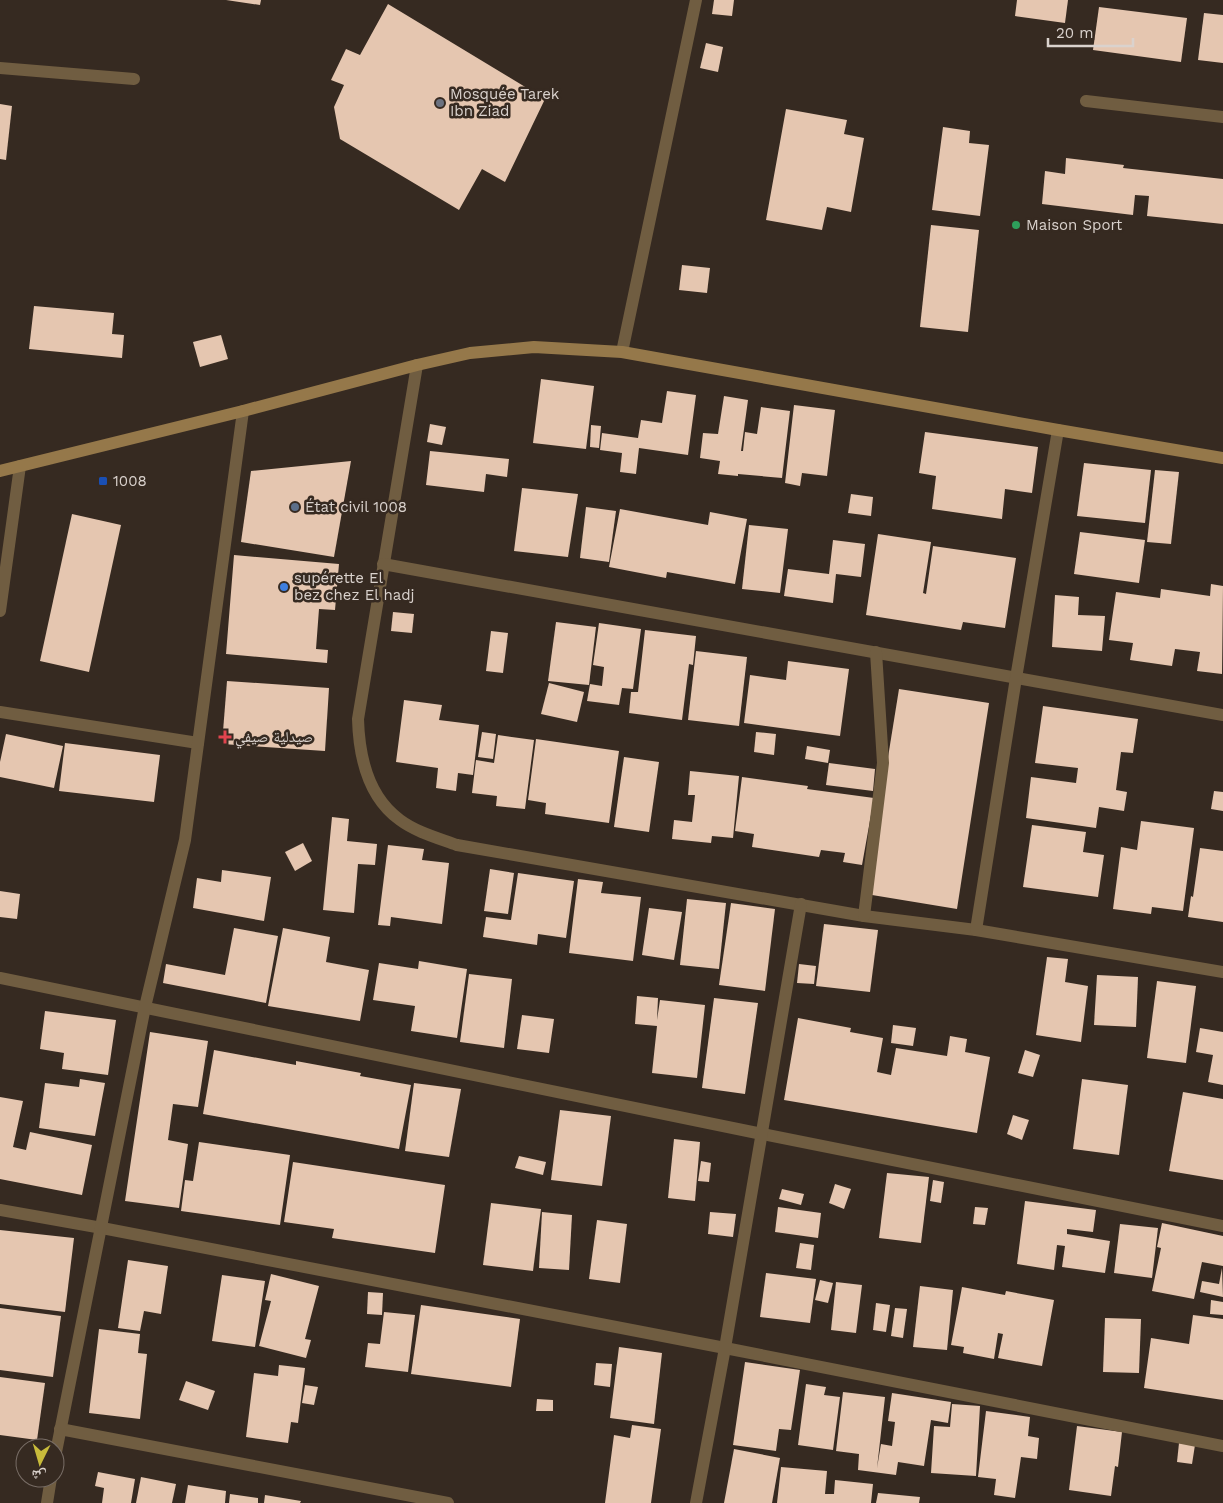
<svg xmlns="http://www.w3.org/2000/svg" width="1223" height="1503" viewBox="0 0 1223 1503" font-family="'Work Sans','Noto Naskh Arabic',sans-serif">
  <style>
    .building { fill: #e5c6b0 }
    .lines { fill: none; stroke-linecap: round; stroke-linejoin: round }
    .minor { stroke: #705d41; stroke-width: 12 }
    .tertiary { stroke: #705d41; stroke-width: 12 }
    .secondary { stroke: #95784a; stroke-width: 12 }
    .worship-dot { fill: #6b7280; stroke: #362a21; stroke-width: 2 }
    .leisure-dot { fill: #2e9e5b; stroke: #362a21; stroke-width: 2 }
    .transit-dot { fill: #1a4fb4; stroke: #362a21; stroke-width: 2 }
    .service-dot { fill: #5c6f8a; stroke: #362a21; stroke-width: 2 }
    .shop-dot { fill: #3f7fe0; stroke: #362a21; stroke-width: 2 }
    .health-dot { fill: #e0444e; stroke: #362a21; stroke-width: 2 }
    .labels { text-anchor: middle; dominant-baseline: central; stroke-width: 5; stroke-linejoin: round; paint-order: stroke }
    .poi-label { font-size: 15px; fill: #dad2cd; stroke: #362a21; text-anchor: start }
  </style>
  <rect width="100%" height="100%" fill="#362a21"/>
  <!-- building -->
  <g class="building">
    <polygon points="226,0 261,0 260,5"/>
    <polygon points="714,0 734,0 732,16 712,14"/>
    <polygon points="1017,0 1068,0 1065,23 1015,16"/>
    <polygon points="388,4 545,99 505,182 482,169 459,210 340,139 334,107 344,85 331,80 346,49 360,55"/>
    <polygon points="1099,7 1187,18 1181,62 1093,50"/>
    <polygon points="1204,13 1223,15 1223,63 1198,60"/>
    <polygon points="706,43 723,47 718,72 700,68"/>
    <polygon points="0,104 12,106 6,160 0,159"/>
    <polygon points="786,109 847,120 844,134 864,138 851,212 827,207 822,230 766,220"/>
    <polygon points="943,127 970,131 969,143 989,145 980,216 932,210"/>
    <polygon points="1066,158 1124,165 1123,168 1223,179 1223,224 1147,216 1149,196 1135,195 1133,215 1042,204 1045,171 1065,174"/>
    <polygon points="931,225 979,230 968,332 920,327"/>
    <polygon points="682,265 710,268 707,293 679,290"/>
    <polygon points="34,306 114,313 112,334 124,335 122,358 29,349"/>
    <polygon points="221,335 228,359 200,367 193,342"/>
    <polygon points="541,379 594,386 586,449 533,443"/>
    <polygon points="667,391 696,395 688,455 639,448 636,474 620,472 622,453 600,450 602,433 638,438 641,420 662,423"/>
    <polygon points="724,396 748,400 741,451 743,451 745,432 757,434 761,407 790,411 782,478 738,474 738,476 718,474 720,461 700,458 703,433 718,434"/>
    <polygon points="794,405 835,410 827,476 802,473 800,486 785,483"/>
    <polygon points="430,424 446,427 442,445 427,442"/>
    <polygon points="591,425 601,426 599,448 590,447"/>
    <polygon points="925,432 1038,447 1032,493 1005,489 1002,519 932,509 936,476 919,473"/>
    <polygon points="430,451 509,459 507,477 486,474 484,492 426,485"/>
    <polygon points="351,461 334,557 241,542 251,471"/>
    <polygon points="1084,463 1151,470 1145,523 1077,516"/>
    <polygon points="1155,470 1179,472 1171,544 1147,542"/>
    <polygon points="522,488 578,494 568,557 514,551"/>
    <polygon points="851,494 873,497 871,516 848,513"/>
    <polygon points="586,507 616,511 609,562 580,558"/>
    <polygon points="620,509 708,525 710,512 747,519 735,584 667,572 666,578 609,567"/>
    <polygon points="72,514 121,525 89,672 40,661"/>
    <polygon points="749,525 788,529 780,593 742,589"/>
    <polygon points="1080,532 1145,540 1139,583 1074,574"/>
    <polygon points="878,534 931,542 923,593 926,594 933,546 1016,558 1005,628 963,622 961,630 866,615"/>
    <polygon points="833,540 865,544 861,577 836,574 833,603 784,596 788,569 829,574"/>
    <polygon points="234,555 339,564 335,610 319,609 316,649 328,650 327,663 226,654"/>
    <polygon points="1211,584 1223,586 1222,674 1197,671 1200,652 1175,649 1172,666 1130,660 1133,643 1109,640 1116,592 1160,598 1161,589 1210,596"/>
    <polygon points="1055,595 1079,597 1078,615 1105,616 1102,651 1052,647"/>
    <polygon points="393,612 414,614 412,633 391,631"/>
    <polygon points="556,622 596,627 589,685 548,681"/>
    <polygon points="599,623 641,629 633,689 622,688 619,705 587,701 590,684 602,686 604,667 593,665"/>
    <polygon points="645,630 696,636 693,665 689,664 682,720 629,713 631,692 638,692"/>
    <polygon points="491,631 508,633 503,673 486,671"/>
    <polygon points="696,651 747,657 739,726 688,720"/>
    <polygon points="788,661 849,669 840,736 744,723 750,675 786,680"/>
    <polygon points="227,681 329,688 325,751 222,744"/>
    <polygon points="549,683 584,692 577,722 541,714"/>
    <polygon points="899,689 989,703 957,909 866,894"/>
    <polygon points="404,700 442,705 439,720 479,725 473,775 458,773 456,791 436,788 438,768 396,762"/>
    <polygon points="1043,706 1138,719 1133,753 1121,752 1116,790 1127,792 1124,811 1099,807 1096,828 1026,818 1031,777 1076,783 1078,768 1035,763"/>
    <polygon points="482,732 496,734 493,759 478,757"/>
    <polygon points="756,732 776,734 774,755 754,752"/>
    <polygon points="6,734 63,746 54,788 0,777 0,762"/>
    <polygon points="498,735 534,740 525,809 496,806 497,796 472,793 476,760 494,763"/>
    <polygon points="536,739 619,751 609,823 545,814 546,803 528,800"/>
    <polygon points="65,743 160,755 154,802 59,791"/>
    <polygon points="807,746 830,750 828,763 805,759"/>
    <polygon points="624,757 659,762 649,832 614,827"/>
    <polygon points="829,763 875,769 873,791 826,785"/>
    <polygon points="690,771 739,776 733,838 712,836 711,843 672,839 674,820 692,822 695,795 688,795"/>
    <polygon points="742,777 808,786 807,789 874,798 862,865 843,862 845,853 821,850 819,857 752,847 754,834 735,831"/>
    <polygon points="1214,791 1223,792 1223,811 1211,809"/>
    <polygon points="332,817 349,819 347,841 377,844 375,865 358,864 354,913 323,910"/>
    <polygon points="1141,821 1194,828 1183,911 1152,907 1151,914 1113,909 1121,847 1137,850"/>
    <polygon points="1032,825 1086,832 1083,852 1104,855 1098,897 1023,887"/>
    <polygon points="303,843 312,861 295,871 285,852"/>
    <polygon points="388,845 424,849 422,860 449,863 442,924 391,917 390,926 378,925"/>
    <polygon points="1200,848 1223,851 1223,922 1188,917 1191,896 1193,897"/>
    <polygon points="490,869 514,873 508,914 484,911"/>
    <polygon points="222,870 271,877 264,921 193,908 197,878 221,882"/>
    <polygon points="518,873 574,881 566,938 538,934 537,945 483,937 486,917 511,920"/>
    <polygon points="578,879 603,882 601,893 641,897 633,961 569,953"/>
    <polygon points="0,891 20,894 17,919 0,917"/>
    <polygon points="687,899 726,903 719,969 680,965"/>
    <polygon points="731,903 775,909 765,991 719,985"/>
    <polygon points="649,908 682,912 674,960 642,955"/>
    <polygon points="824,924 878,930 870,992 816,986"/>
    <polygon points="234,928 278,936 266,1003 163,983 166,964 225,975"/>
    <polygon points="283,928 330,937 326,962 369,970 360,1021 268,1006"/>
    <polygon points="1047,957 1068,959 1065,982 1088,986 1081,1042 1036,1035"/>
    <polygon points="419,961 467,969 457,1038 411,1031 415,1006 373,1000 379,963 418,969"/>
    <polygon points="799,964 816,966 814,984 797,983"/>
    <polygon points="469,974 512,979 504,1048 460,1042"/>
    <polygon points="1097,975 1138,977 1136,1027 1094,1025"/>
    <polygon points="1157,981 1196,986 1186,1063 1147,1058"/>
    <polygon points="637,996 658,998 657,1020 660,1000 705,1005 697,1078 652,1073 657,1026 635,1024"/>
    <polygon points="714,998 758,1003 745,1094 702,1088"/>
    <polygon points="45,1011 116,1020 108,1075 62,1069 64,1053 40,1049"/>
    <polygon points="522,1015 554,1019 549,1053 517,1049"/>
    <polygon points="798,1018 851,1028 850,1032 883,1038 877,1072 891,1075 896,1048 947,1056 950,1036 967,1039 965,1052 990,1057 977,1133 784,1100"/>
    <polygon points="893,1025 916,1028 913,1046 891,1043"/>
    <polygon points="1200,1028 1223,1032 1223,1085 1208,1082 1213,1055 1196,1052"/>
    <polygon points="150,1032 208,1041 198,1107 173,1104 168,1140 188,1144 179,1208 125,1201"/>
    <polygon points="214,1050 296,1065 296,1061 361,1073 360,1076 411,1085 399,1149 203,1114"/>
    <polygon points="1025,1050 1040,1055 1033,1077 1018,1073"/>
    <polygon points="80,1079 105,1083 95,1136 39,1128 45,1083 79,1087"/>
    <polygon points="1082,1079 1128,1085 1119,1155 1073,1149"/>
    <polygon points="414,1083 461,1089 449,1157 405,1151"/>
    <polygon points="1183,1092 1223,1099 1223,1180 1169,1171"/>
    <polygon points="0,1097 23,1101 13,1147 26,1150 30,1132 92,1145 82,1195 0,1179"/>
    <polygon points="560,1110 611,1116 602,1186 551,1180"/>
    <polygon points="1013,1115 1029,1120 1022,1140 1007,1134"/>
    <polygon points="674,1139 700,1142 695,1201 668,1198"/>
    <polygon points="199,1142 290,1155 280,1225 181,1211 185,1180 193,1181"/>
    <polygon points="519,1156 546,1162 543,1175 515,1168"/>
    <polygon points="701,1161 711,1163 709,1182 698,1181"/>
    <polygon points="293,1162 445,1185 435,1253 332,1238 334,1229 284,1222"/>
    <polygon points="887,1173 929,1177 921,1243 879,1238"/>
    <polygon points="933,1180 944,1182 941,1203 930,1201"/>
    <polygon points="835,1184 851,1189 844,1209 829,1203"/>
    <polygon points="782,1189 804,1194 801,1205 779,1199"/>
    <polygon points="1025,1201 1096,1210 1093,1232 1067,1229 1067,1234 1110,1241 1105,1273 1062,1267 1065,1246 1057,1245 1054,1270 1017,1264"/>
    <polygon points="491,1203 541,1209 533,1271 483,1265"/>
    <polygon points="778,1207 821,1213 818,1238 775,1232"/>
    <polygon points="975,1207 988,1208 985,1225 973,1224"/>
    <polygon points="542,1212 572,1215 569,1270 539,1268"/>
    <polygon points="710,1212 736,1214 733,1237 708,1234"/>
    <polygon points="597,1220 627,1224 620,1283 589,1279"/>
    <polygon points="1162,1223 1223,1236 1223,1266 1202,1262 1194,1299 1152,1291 1161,1248 1157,1247"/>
    <polygon points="1120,1224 1158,1228 1152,1278 1114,1273"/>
    <polygon points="0,1230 74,1238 65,1312 0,1304"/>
    <polygon points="800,1243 814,1245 811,1270 796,1268"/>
    <polygon points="128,1260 168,1266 161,1314 144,1311 140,1331 118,1328"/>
    <polygon points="1222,1268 1223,1297 1200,1292 1202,1281 1219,1284"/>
    <polygon points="766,1273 816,1279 810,1323 760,1317"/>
    <polygon points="271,1274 319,1286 305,1339 311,1340 306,1358 259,1346 271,1301 265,1300"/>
    <polygon points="222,1275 265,1281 255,1347 212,1341"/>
    <polygon points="820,1280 833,1283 828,1303 815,1300"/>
    <polygon points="836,1282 862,1285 856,1333 831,1330"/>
    <polygon points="920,1286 953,1290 947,1350 913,1347"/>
    <polygon points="962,1287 1005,1295 1006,1291 1054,1300 1042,1366 998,1358 1003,1334 998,1333 994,1359 963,1353 964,1347 951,1345"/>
    <polygon points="368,1292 383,1293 382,1315 367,1314"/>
    <polygon points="1211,1300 1223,1302 1223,1315 1210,1314"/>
    <polygon points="876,1303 890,1305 886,1332 873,1330"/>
    <polygon points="421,1305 520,1319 511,1387 411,1374"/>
    <polygon points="0,1308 61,1316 53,1377 0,1370"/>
    <polygon points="895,1308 907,1309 903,1338 891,1336"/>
    <polygon points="384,1312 415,1315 408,1372 365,1367 368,1343 380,1344"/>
    <polygon points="1193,1315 1223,1319 1223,1400 1144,1388 1151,1338 1189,1344"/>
    <polygon points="1105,1318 1141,1319 1139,1373 1103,1372"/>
    <polygon points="99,1329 140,1334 138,1353 147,1354 140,1419 89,1413"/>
    <polygon points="619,1347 662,1353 654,1424 610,1418"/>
    <polygon points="745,1362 800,1370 791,1430 779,1429 776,1451 733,1445"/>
    <polygon points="596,1363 612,1364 610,1387 594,1385"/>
    <polygon points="279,1365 305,1368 298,1423 291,1422 288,1443 246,1437 254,1373 278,1376"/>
    <polygon points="0,1377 45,1383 37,1440 0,1435"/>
    <polygon points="186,1381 215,1391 208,1410 179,1400"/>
    <polygon points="806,1384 826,1387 824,1395 840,1397 833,1450 798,1445"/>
    <polygon points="305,1385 318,1387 314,1405 302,1403"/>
    <polygon points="843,1392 885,1397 877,1468 881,1444 892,1446 895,1422 888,1421 892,1393 951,1402 948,1423 931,1420 924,1466 898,1462 896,1475 858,1470 859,1454 836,1451"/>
    <polygon points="537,1399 553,1400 553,1411 536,1411"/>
    <polygon points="952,1404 980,1406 976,1476 931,1473 934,1426 950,1427"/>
    <polygon points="986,1411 1030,1417 1028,1436 1039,1438 1037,1459 1021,1457 1015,1498 994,1495 996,1479 978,1477"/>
    <polygon points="632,1425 661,1429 651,1503 605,1503 614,1435 630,1438"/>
    <polygon points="1077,1426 1122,1432 1118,1467 1115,1466 1111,1496 1069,1490"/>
    <polygon points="1179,1443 1195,1445 1192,1464 1177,1462"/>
    <polygon points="734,1449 780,1458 772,1503 724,1503"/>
    <polygon points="781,1467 827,1471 825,1494 834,1494 835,1480 873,1484 871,1503 777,1503"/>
    <polygon points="98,1472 135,1479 131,1503 102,1503 104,1488 95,1486"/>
    <polygon points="141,1477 176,1484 172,1503 136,1503"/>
    <polygon points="188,1485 226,1491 225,1503 185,1503"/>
    <polygon points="878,1493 920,1497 919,1503 876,1503"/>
    <polygon points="230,1494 258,1498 258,1503 229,1503"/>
    <polygon points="265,1495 301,1501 300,1503 264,1503"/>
  </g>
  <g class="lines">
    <!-- minor -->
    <g class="minor">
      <polyline points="0,68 134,79"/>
      <polyline points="1086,101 1223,117"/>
      <polyline points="622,352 696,0"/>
      <path d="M417 365 358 719C359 755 368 797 400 820 416 832 438 838 457 845L864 916 976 930 1223 972"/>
      <polyline points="383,564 1223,715"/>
      <polyline points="0,611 20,466"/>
      <polyline points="0,712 198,743"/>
      <polyline points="864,916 883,763 876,652"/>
      <polyline points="976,930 1016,678 1058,430"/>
      <polyline points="0,978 762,1134 1223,1226"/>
      <polyline points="0,1210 102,1228 725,1348 1223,1446"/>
      <polyline points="60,1429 448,1503"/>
      <polyline points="696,1503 725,1348 801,904"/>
    </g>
    <!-- tertiary -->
    <g class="tertiary">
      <polyline points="55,1457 145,1007 185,840 243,411"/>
      <polyline points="47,1503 51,1478"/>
    </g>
    <!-- secondary -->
    <polyline class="secondary" points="0,471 243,411 417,365 470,353 534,347 622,352 1058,430 1223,458"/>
  </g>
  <!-- markers -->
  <circle class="worship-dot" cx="440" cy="103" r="5"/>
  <circle class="leisure-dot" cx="1016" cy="225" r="5"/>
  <rect class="transit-dot" x="98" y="476" width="10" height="10" rx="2.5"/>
  <circle class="service-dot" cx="295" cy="507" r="5"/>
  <circle class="shop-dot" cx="284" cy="587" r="5"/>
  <path class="health-dot" d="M222.5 729.5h5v5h5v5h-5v5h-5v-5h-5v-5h5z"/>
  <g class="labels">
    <!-- poi labels -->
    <g class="poi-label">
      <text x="450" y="94">Mosquée Tarek<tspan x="450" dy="17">Ibn Ziad</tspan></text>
      <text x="1026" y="225">Maison Sport</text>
      <text x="113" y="481">1008</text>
      <text x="305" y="507">État civil 1008</text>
      <text x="294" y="578">supérette El<tspan x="294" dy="17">bez chez El hadj</tspan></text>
      <text x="235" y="737">صيدلية صيفي</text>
    </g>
  </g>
  <!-- north arrow -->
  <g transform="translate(40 1463) rotate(185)"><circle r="24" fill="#362a21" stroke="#786d66"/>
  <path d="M0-4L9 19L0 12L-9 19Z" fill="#c8bb3b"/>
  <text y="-8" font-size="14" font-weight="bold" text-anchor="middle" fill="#dad2cd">ش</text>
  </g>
  <!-- scale -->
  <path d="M1048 38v8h85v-8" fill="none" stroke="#dad2cd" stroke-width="2.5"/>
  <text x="1056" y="38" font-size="15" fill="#dad2cd" stroke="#362a21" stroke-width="4" paint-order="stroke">20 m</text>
</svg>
